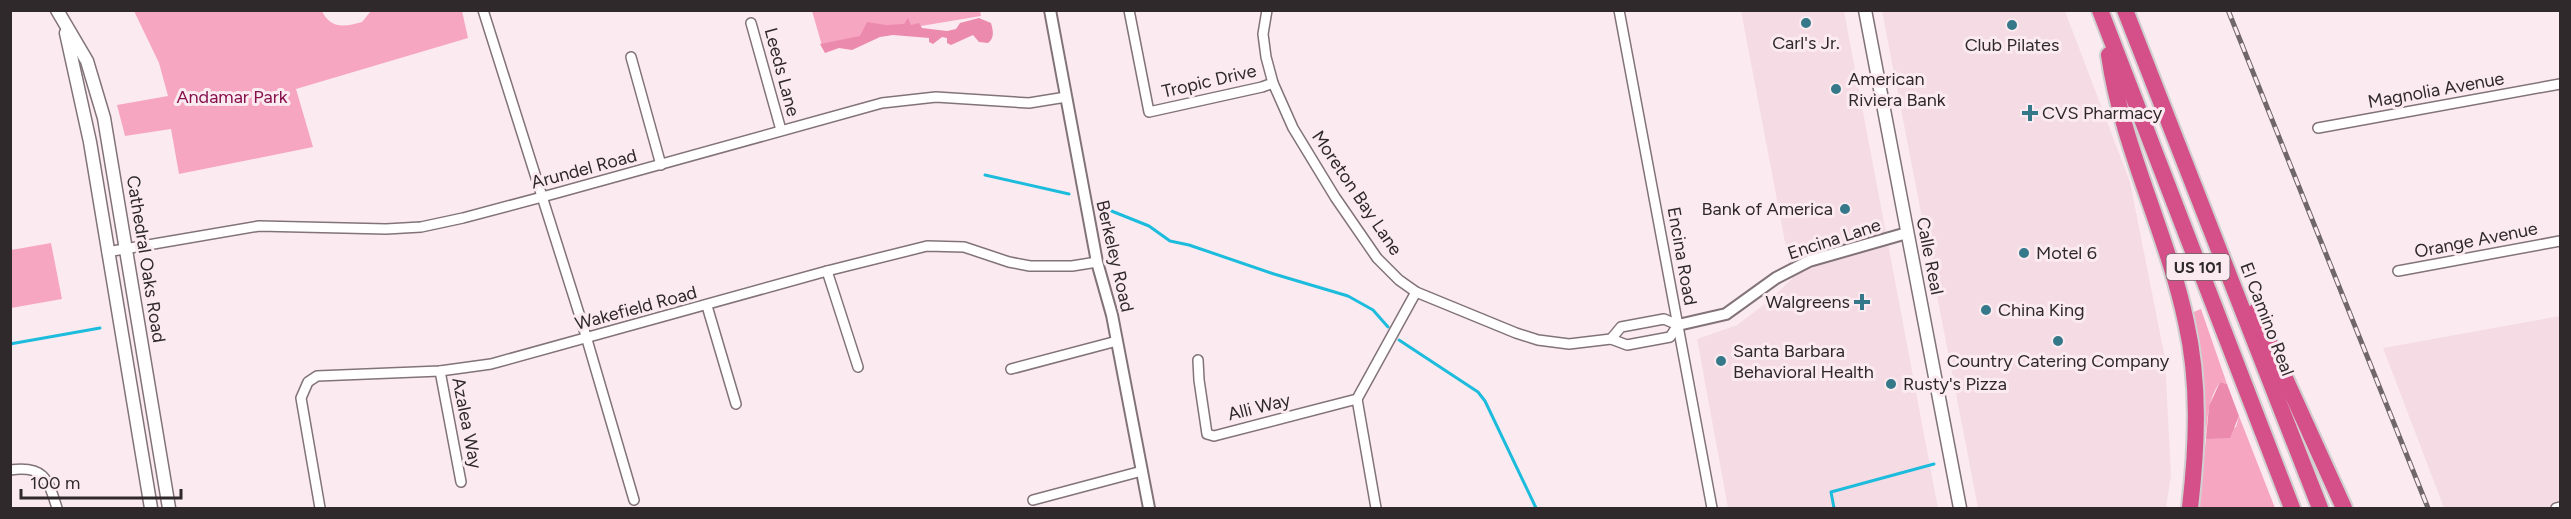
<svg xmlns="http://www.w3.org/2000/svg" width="2571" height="519" viewBox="0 0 2571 519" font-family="Figtree,sans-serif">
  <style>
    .built { fill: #f5dce4 }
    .green { fill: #f7a6c2 }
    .forest { fill: #ec8aae }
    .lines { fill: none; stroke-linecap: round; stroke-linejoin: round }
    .stream { stroke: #1dbcdd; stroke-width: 3 }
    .minor-casing { stroke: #827378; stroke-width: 12 }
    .tertiary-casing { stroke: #827378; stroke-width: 14 }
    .secondary-casing { stroke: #827378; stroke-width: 15 }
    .motorway-casing { stroke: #d1d0d0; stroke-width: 20 }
    .minor { stroke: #fff; stroke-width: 9 }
    .tertiary { stroke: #fff; stroke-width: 10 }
    .secondary { stroke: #fff; stroke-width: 12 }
    .motorway { stroke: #d54f88; stroke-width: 16 }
    .rail-casing { stroke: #70676a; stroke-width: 5 }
    .rail { stroke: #fbebf0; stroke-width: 3; stroke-dasharray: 9; stroke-linecap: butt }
    .poi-dot { fill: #357889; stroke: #fbebf0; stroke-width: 2 }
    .labels { text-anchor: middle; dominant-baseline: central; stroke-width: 6; stroke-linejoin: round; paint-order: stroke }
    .shield { fill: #fbebf0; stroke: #6c6366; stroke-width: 1.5 }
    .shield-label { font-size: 16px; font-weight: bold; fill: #2f292b }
    .poi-label { font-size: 18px; fill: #2f292b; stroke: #fbebf0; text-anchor: start }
    .street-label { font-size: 18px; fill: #2f292b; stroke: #fbebf0 }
    .park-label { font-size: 18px; fill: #87104c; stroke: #fbebf0 }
  </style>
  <rect width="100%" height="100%" fill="#fbebf0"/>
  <!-- built -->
  <g class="built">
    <polygon points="1741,11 1844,11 1938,508 1728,508 1697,339 1737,325 1766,303 1792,279"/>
    <polygon points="1882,11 2065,11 2130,182 2165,358 2171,475 2166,508 1978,508"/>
    <polygon points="2560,316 2560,508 2444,508 2383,348"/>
  </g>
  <!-- green -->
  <g class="green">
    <polygon points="980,10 981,16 921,26 823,49 812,11"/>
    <path d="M134 11H322C330 29 345 27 362 22L371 11H462L468 38 296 89 313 147 179 174 171 129 125 136 117 105 168 96 159 63Z"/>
    <polygon points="51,243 62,299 11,308 11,250"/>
    <path d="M2201 309 2227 384 2220 382C2208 399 2207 418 2206 439L2236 427 2239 416 2275 508H2198L2206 439 2203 382 2191 313Z"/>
  </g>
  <!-- forest -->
  <g class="forest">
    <path d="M908 18 911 25 919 23 922 28 947 31 956 29 960 23 979 18 991 23C993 30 995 38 988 43L979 42 973 35 951 45 947 43V38L942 37 933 44 929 42V38L893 35 880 37 852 50 839 48 825 53 820 44 860 36 867 22 886 25 904 24Z"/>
    <polygon points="2220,382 2227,384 2239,416 2230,438 2206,439 2209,406"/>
  </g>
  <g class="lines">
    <!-- stream -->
    <g class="stream">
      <polyline points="985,175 1069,194"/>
      <polyline points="1104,208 1149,226 1170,241 1189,245 1274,274 1348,296 1373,310 1388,327"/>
      <polyline points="1399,340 1478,392 1485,401 1536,508"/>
      <polyline points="10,344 100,328"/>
      <polyline points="1834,508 1831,492 1934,464"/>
    </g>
    <!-- minor casing -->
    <g class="minor-casing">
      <g id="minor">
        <polyline points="483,10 583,326 634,500"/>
        <polyline points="1129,10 1149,112 1262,87 1273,83"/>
        <polyline points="1267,10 1263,34 1266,57 1273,83 1293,128 1335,197 1377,258 1399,280 1416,292 1516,333 1538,340 1569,344 1611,339 1627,345 1670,337 1678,325"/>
        <polyline points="1619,10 1712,508"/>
        <polyline points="751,23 781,130"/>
        <polyline points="631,57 661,165"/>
        <polyline points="2318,128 2560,84"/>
        <polyline points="107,252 259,226 386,229 421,227 463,218 557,193 882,103 936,97 1029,103 1066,97"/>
        <polyline points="827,271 858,367"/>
        <polyline points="2398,271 2560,241"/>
        <polyline points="707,306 736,404"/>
        <polyline points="1611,339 1621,327 1664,319 1678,325"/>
        <polyline points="1198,360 1199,380 1207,434 1214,436 1357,399 1416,292"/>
        <polyline points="1011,369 1117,341"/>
        <polyline points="440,371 461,482"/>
        <polyline points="1357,399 1376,508"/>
        <path d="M10 470C45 465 48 480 57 508"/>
        <polyline points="1033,500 1142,471"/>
        <polyline points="320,508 301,398 308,382 317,376 440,371 491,364 827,271 927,246 964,247 1009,262 1030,266 1072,266 1097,262"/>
        <polyline points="2556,508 2560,507"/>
      </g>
    </g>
    <!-- tertiary casing -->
    <g class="tertiary-casing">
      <g id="tertiary">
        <polyline points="1050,10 1097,262 1112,315 1149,508"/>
        <polyline points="1678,325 1726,314 1776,278 1809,261 1907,233"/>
      </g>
    </g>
    <!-- secondary casing -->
    <g class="secondary-casing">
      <g id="secondary">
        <polyline points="57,10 87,61 104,118 169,508"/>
        <polyline points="1865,10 1960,508"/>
        <polyline points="66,33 90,142 151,508"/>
      </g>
    </g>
    <!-- motorway casing -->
    <g class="motorway-casing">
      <g id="motorway">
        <polyline points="2100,10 2292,508"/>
        <polyline points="2125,10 2320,508"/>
        <path d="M2109 55C2122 147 2167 232 2186 322 2200 383 2197 447 2190 508"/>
        <polyline points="2255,312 2344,508"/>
      </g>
    </g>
    <!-- minor -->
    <use href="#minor" class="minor"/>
    <!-- tertiary -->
    <use href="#tertiary" class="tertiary"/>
    <!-- secondary -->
    <use href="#secondary" class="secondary"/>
    <!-- motorway -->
    <use href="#motorway" class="motorway"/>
    <!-- rail casing -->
    <g class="rail-casing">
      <polyline id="rail" points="2228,10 2428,508"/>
    </g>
    <!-- rail -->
    <use href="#rail" class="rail"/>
  </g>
  <!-- markers -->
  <g class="poi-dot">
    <circle cx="1806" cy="23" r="6"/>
    <circle cx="2012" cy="25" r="6"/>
    <circle cx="1836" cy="89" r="6"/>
    <path d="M2027 104h6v6h6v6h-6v6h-6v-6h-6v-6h6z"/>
    <circle cx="1845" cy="209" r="6"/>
    <circle cx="2024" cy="253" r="6"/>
    <path d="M1859 293h6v6h6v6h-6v6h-6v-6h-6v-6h6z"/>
    <circle cx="1986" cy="310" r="6"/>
    <circle cx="2058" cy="341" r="6"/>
    <circle cx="1721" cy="361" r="6"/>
    <circle cx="1891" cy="384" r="6"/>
  </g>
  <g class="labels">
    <!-- shield labels -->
    <rect class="shield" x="2166.5" y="254" width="63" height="26" rx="4.5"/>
    <g class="shield-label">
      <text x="2198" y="267">US 101</text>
    </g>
    <!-- poi labels -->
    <g class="poi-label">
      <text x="1806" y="43" text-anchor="middle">Carl's Jr.</text>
      <text x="2012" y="45" text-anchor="middle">Club Pilates</text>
      <text x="1848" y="79">American<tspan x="1848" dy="21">Riviera Bank</tspan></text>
      <text x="2042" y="113">CVS Pharmacy</text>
      <text x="1833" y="209" text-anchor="end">Bank of America</text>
      <text x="2036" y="253">Motel 6</text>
      <text x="1850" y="302" text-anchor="end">Walgreens</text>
      <text x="1998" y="310">China King</text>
      <text x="1733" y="351">Santa Barbara<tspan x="1733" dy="21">Behavioral Health</tspan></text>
      <text x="2058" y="361" text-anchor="middle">Country Catering Company</text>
      <text x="1903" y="384">Rusty's Pizza</text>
    </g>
    <!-- street labels -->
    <g class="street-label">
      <text transform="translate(782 72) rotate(75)">Leeds Lane</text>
      <text transform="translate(1209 81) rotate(-13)">Tropic Drive</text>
      <text transform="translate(2436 90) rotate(-10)">Magnolia Avenue</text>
      <text transform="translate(584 169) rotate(-15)">Arundel Road</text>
      <text transform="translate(1357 193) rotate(56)">Moreton Bay Lane</text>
      <text transform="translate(1834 239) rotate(-18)">Encina Lane</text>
      <text transform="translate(2476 240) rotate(-11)">Orange Avenue</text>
      <text transform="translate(1115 256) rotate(77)">Berkeley Road</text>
      <text transform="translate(1682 256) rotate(80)">Encina Road</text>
      <text transform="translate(1930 256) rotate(79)">Calle Real</text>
      <text transform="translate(146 259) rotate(81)">Cathedral Oaks Road</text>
      <text transform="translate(636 308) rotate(-15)">Wakefield Road</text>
      <text transform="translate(2267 319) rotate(69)">El Camino Real</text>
      <text transform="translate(1259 407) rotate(-14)">Alli Way</text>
      <text transform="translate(467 423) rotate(79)">Azalea Way</text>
    </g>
    <!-- park labels -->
    <g class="park-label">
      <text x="232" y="97">Andamar Park</text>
    </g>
  </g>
  <!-- border -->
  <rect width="2571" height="519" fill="none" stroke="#2f292b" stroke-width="24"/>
  <!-- scale -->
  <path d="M21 489v9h160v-9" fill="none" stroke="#2f292b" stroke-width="3"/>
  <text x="30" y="489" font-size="18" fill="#2f292b" stroke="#fbebf0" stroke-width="4.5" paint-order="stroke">100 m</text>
</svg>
